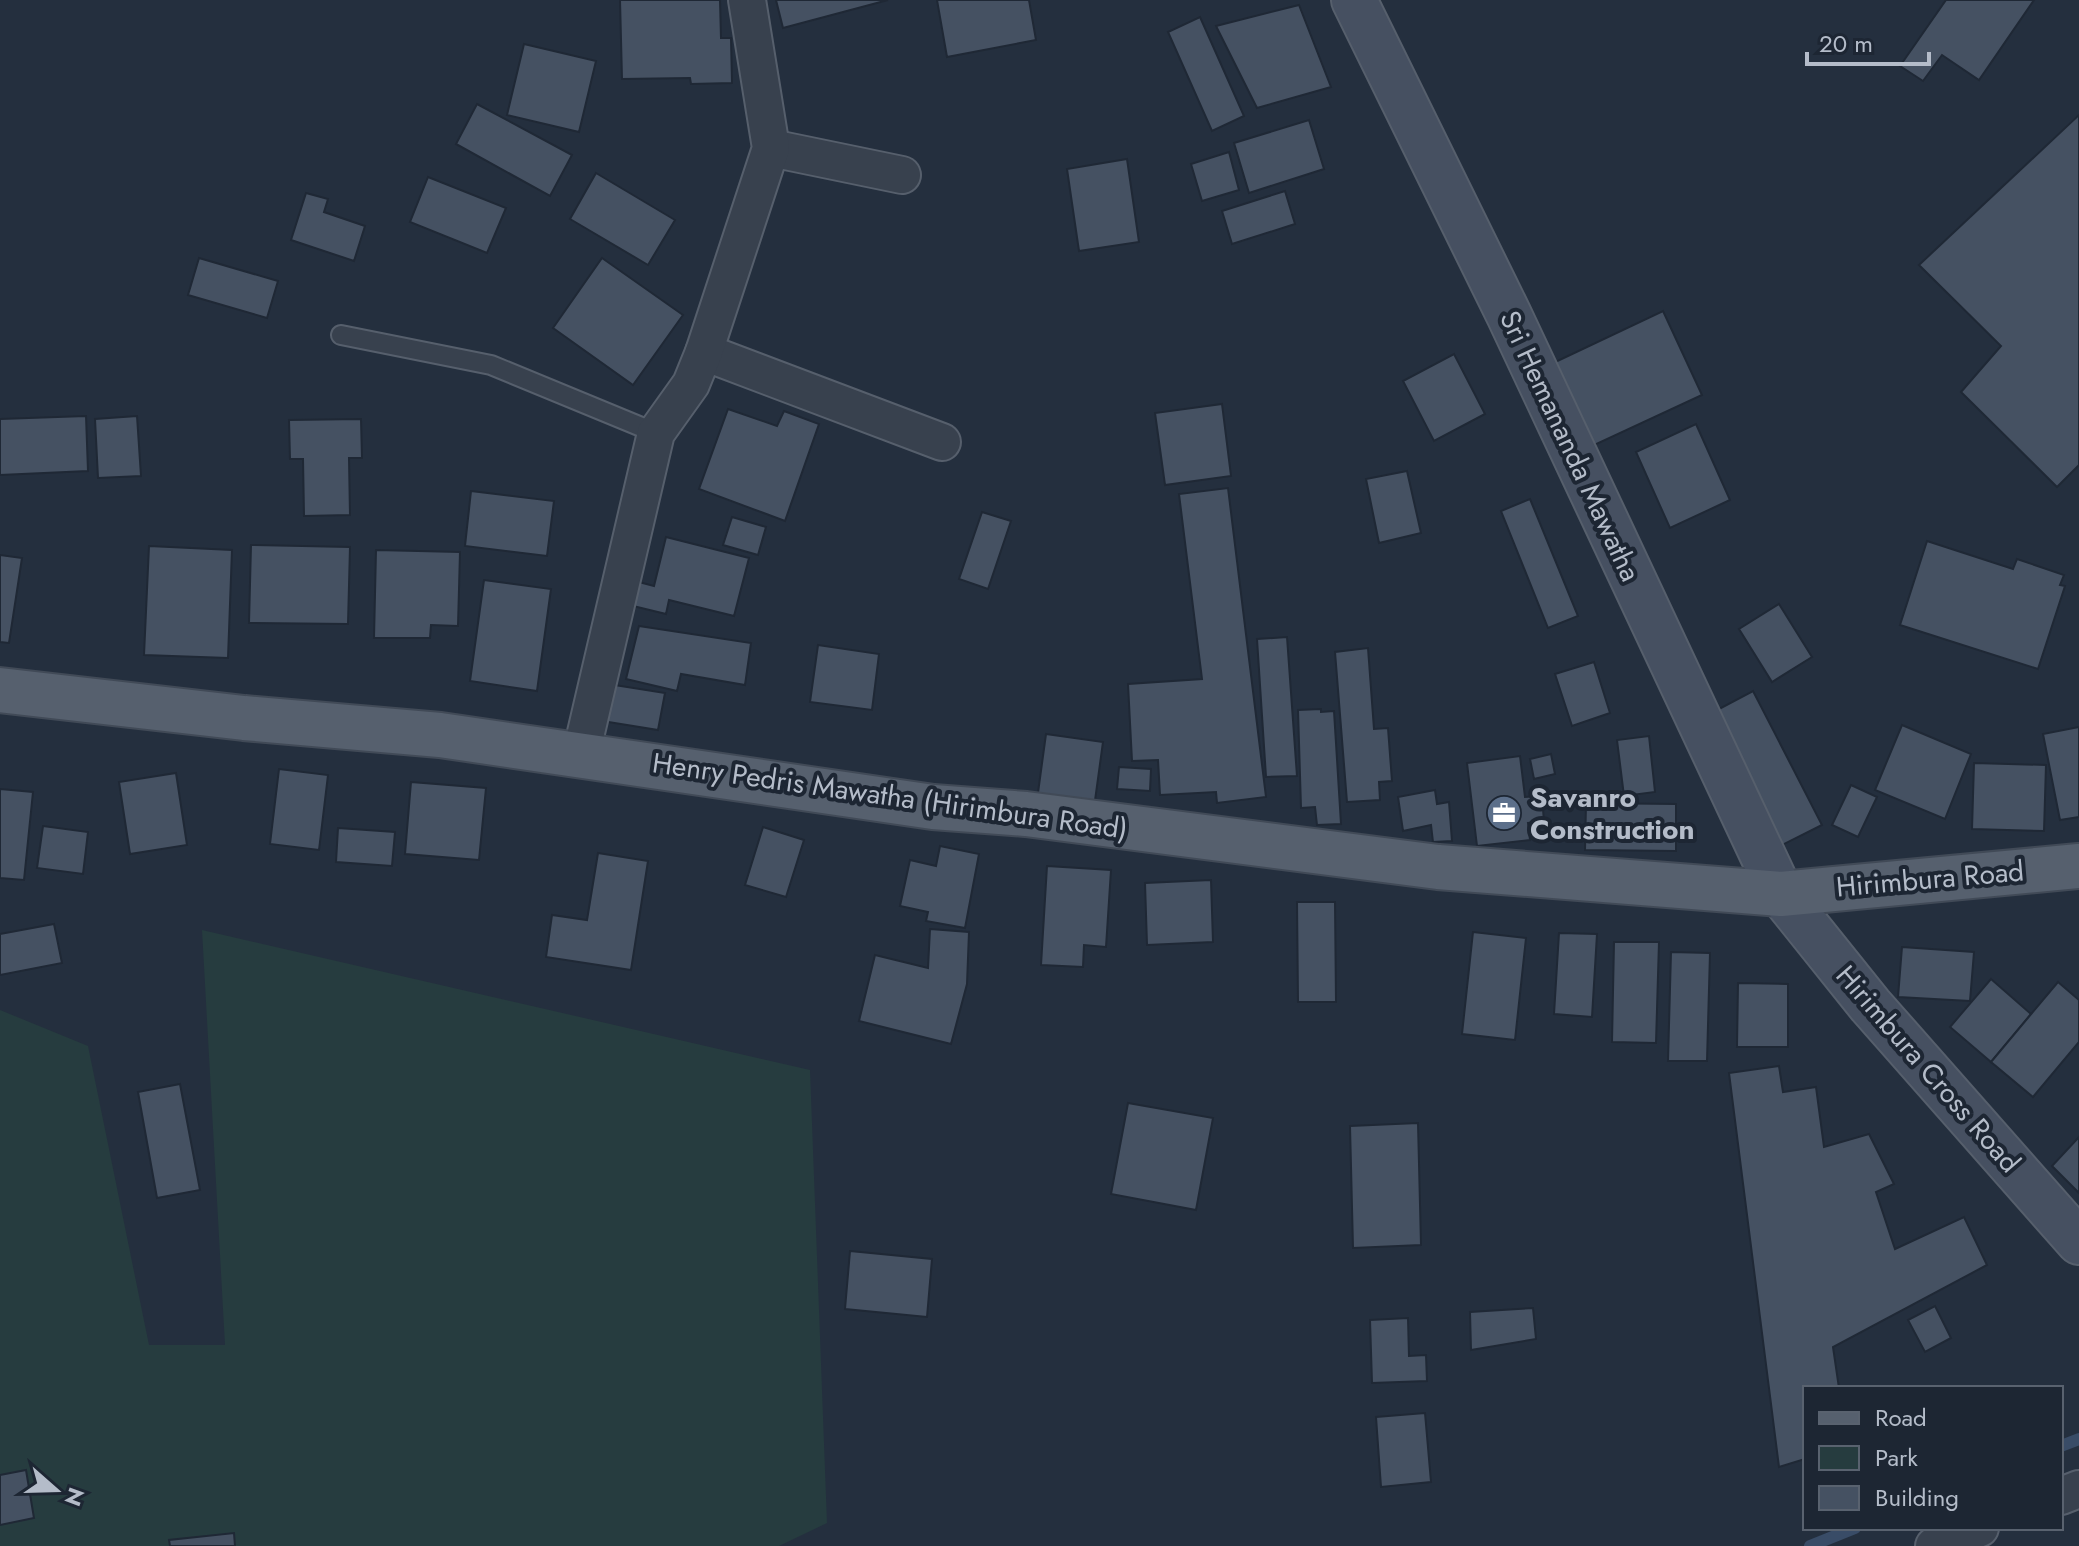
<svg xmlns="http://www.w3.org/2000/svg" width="2079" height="1546" viewBox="0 0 2079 1546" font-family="Jost,sans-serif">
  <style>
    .green { fill: #263c3f }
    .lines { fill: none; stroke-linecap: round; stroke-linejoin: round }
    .stream { stroke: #394c67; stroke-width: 12 }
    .building { fill: #455162; stroke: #1f2835; stroke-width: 2 }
    .lane-casing { stroke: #565f6c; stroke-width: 22 }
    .street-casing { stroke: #565f6c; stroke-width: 40 }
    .secondary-casing { stroke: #565f6c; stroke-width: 48 }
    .primary-casing { stroke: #414a57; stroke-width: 48 }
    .lane { stroke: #38414e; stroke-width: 18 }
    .street { stroke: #38414e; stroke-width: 36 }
    .secondary { stroke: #465061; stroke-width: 44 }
    .primary { stroke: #56606e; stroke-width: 44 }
    .labels { text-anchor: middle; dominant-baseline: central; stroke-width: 8; stroke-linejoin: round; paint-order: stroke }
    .street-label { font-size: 28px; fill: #b4bcc9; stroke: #1d2633 }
    .poi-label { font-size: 28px; font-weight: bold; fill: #b4bcc9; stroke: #1d2633; text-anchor: start }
  </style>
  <rect width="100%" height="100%" fill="#242f3e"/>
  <!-- green -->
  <polygon class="green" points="202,930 810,1070 827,1523 779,1546 0,1546 0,1010 88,1046 149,1345 225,1345"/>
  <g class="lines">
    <!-- stream -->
    <g class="stream">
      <polyline points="2061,1446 2079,1439"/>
      <polyline points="1810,1546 1855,1528"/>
    </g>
  </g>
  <!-- building -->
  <g class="building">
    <polygon points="620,0 720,0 721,38 731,38 732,83 691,84 690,78 622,79"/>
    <polygon points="776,0 888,0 783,28"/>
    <polygon points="937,0 1029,0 1036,40 947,57"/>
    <polygon points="1946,0 2034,0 1979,80 1942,55 1923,81 1900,66"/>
    <polygon points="1299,5 1331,87 1257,108 1216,26"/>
    <polygon points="1200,17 1244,116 1212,131 1168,32"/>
    <polygon points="524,44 596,61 579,132 507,115"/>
    <polygon points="477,104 572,155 550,196 456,144"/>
    <polygon points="2079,115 2079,465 2057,487 1961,392 2001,346 1919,265"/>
    <polygon points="1309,120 1324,169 1249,193 1234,143"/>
    <polygon points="1229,152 1239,190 1202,201 1191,164"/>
    <polygon points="1127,159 1139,242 1079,251 1067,169"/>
    <polygon points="596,173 675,220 648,265 570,219"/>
    <polygon points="428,177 506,208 487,253 410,222"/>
    <polygon points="1285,191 1295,224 1232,244 1222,211"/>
    <polygon points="306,193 328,199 324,212 365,226 354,261 291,240"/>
    <polygon points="199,258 278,281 267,318 188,295"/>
    <polygon points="602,258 683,315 633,385 553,328"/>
    <polygon points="1663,311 1702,395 1590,447 1551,364"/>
    <polygon points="1454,354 1485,414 1434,441 1403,381"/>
    <polygon points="1222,404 1231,476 1165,485 1155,413"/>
    <polygon points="728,409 777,426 784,411 819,424 785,521 699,489"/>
    <polygon points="86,416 88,471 0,475 0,419"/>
    <polygon points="137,416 141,476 98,478 95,419"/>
    <polygon points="361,419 362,458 349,458 350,515 304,516 303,459 290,459 289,420"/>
    <polygon points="1696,424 1730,500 1670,528 1636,452"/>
    <polygon points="1407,471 1421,533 1379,543 1366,479"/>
    <polygon points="1228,488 1266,797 1217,803 1216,792 1160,795 1158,760 1132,761 1128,684 1202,679 1179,494"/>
    <polygon points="471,491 554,501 547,556 465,546"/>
    <polygon points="1530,499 1578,616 1548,628 1501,511"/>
    <polygon points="982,512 1011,521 988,589 959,579"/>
    <polygon points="732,517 766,527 758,555 723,545"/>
    <polygon points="666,537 749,558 734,616 669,600 666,614 629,605 635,581 654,586"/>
    <polygon points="1927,541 2013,569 2017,559 2064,575 2060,585 2065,586 2038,669 1900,625"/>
    <polygon points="251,545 350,547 348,624 249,623"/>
    <polygon points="149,546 232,550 228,658 144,655"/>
    <polygon points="376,550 460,552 458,626 431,625 430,638 374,638"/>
    <polygon points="0,555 22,558 9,643 0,642"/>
    <polygon points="484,580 551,589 537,691 470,681"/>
    <polygon points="1779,604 1812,657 1772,682 1739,629"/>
    <polygon points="639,626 751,643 745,685 681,674 677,691 626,679"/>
    <polygon points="1287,637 1297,776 1266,777 1257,639"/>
    <polygon points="818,645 879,654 872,710 810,702"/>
    <polygon points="1368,648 1374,729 1388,728 1392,781 1379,782 1380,800 1347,802 1335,652"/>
    <polygon points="1594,662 1610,713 1572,726 1555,674"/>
    <polygon points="602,683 665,693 658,730 596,720"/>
    <polygon points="1753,691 1822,825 1770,851 1702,718"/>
    <polygon points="1321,709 1321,712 1334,711 1341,824 1317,825 1315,807 1301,808 1298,710"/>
    <polygon points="1902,725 1971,754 1945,819 1875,790"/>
    <polygon points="2079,727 2079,817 2060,820 2043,734"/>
    <polygon points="1046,734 1103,742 1094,808 1037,800"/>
    <polygon points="1649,736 1655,792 1624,796 1617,740"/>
    <polygon points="1551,754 1555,774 1534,779 1530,759"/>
    <polygon points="1520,756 1525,797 1542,796 1544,822 1528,823 1530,840 1477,846 1467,763"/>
    <polygon points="1974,763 2046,765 2044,831 1972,829"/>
    <polygon points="1119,767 1151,769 1150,791 1117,789"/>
    <polygon points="279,769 328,775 319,850 270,844"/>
    <polygon points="176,773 187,845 130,854 119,782"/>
    <polygon points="411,782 486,788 479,860 405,854"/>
    <polygon points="1851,785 1877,797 1858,837 1832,825"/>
    <polygon points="0,789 33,792 24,880 0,878"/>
    <polygon points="1435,790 1437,804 1449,802 1452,841 1433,842 1431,825 1403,831 1398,797"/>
    <polygon points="1586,803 1676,804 1676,851 1585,850"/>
    <polygon points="43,826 88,832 83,874 37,868"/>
    <polygon points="763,827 804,840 786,897 745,885"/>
    <polygon points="338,828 395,832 392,866 336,862"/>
    <polygon points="940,846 979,854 965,928 926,921 928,912 900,906 910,860 936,866"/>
    <polygon points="598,853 648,861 631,970 546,957 552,915 587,920"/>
    <polygon points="1047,866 1111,870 1106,947 1084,945 1083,967 1041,965"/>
    <polygon points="1211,880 1213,942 1147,945 1145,883"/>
    <polygon points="1297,902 1335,902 1336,1002 1298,1002"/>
    <polygon points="54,924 62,963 0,975 0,934"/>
    <polygon points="930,929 969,932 967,984 951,1044 859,1021 875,955 928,968"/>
    <polygon points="1473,932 1526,938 1515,1040 1462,1034"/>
    <polygon points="1559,933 1597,934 1592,1017 1554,1014"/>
    <polygon points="1614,942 1659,942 1656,1043 1612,1042"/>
    <polygon points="1902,947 1974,952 1970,1001 1898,997"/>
    <polygon points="1671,952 1710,953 1707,1061 1668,1061"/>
    <polygon points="1991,979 2031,1014 1991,1062 1950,1027"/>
    <polygon points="2058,982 2079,1000 2079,1042 2033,1097 1991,1062"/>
    <polygon points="1738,983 1788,984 1788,1047 1737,1047"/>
    <polygon points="1779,1066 1783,1092 1816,1087 1824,1147 1869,1134 1894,1184 1876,1192 1895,1249 1964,1217 1987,1265 1833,1347 1839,1388 1805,1388 1805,1459 1779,1467 1729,1073"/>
    <polygon points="180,1084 200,1190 157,1198 138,1092"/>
    <polygon points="1128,1103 1213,1118 1196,1210 1111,1194"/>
    <polygon points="1418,1123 1421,1245 1353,1248 1350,1126"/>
    <polygon points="2079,1137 2079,1193 2052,1166"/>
    <polygon points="850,1251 932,1259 927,1317 845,1309"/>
    <polygon points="1935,1306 1951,1338 1925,1352 1908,1320"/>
    <polygon points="1533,1308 1536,1339 1471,1350 1470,1312"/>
    <polygon points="1408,1318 1409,1356 1426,1355 1427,1381 1372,1383 1370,1320"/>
    <polygon points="1425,1413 1431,1482 1381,1487 1376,1417"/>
    <polygon points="26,1470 34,1518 0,1525 0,1475"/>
    <polygon points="234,1533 235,1546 170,1546 169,1540"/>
  </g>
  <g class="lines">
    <!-- lane casing -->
    <g class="lane-casing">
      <polyline id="lane" points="341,335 491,365 656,433"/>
    </g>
    <!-- street casing -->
    <g class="street-casing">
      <g id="street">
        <polyline points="771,148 902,175"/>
        <polyline points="704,352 942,442"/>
        <polyline points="581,754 656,433 691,384 704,352 771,148 747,0"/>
        <polyline points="2061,1496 2079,1489"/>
        <polyline points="1934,1546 1980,1528"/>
      </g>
    </g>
    <!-- secondary casing -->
    <g class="secondary-casing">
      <polyline id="secondary" points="1354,0 1509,315 1781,894 1870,1005 2079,1242"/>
    </g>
    <!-- primary casing -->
    <g class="primary-casing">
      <polyline id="primary" points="0,690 244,718 440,735 933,807 1026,814 1438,867 1781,894 2079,866"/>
    </g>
    <!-- lane -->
    <use href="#lane" class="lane"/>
    <!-- street -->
    <use href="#street" class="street"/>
    <!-- secondary -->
    <use href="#secondary" class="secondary"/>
    <!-- primary -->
    <use href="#primary" class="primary"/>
  </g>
  <!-- icons -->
  <defs>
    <g id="office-disc" transform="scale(1.8)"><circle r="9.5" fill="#5c6f8a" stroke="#1d2633"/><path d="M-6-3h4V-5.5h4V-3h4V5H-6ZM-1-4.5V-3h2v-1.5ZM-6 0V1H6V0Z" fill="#fff"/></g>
  </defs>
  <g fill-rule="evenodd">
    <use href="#office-disc" x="1504" y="813"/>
  </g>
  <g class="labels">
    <!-- street labels -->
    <g class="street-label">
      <text transform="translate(1570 446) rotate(65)">Sri Hemananda Mawatha</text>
      <text transform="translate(890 796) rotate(8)">Henry Pedris Mawatha (Hirimbura Road)</text>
      <text transform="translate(1930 879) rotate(-5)">Hirimbura Road</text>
      <text transform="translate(1928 1069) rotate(49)">Hirimbura Cross Road</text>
    </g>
    <!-- poi labels -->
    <g class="poi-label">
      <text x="1530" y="797">Savanro<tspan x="1530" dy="32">Construction</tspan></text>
    </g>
  </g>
  <!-- legend -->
  <rect x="1803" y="1386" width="260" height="144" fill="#1d2633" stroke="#59626f" stroke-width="2"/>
  <rect x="1819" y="1412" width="40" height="12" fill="#56606e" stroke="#59626f" stroke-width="2"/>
  <text x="1875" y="1426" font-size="24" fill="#b4bcc9">Road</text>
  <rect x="1819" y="1446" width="40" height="24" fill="#263c3f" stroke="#59626f" stroke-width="2"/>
  <text x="1875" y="1466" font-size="24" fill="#b4bcc9">Park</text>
  <rect x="1819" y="1486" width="40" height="24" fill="#455162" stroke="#59626f" stroke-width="2"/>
  <text x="1875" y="1506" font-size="24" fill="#b4bcc9">Building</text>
  <!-- north arrow -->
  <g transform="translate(56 1490) rotate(110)" stroke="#1d2633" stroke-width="6" paint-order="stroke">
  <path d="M0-6L14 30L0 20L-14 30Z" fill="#b4bcc9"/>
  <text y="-12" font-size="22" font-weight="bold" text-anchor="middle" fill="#b4bcc9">N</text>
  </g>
  <!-- scale -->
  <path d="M1807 52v12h122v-12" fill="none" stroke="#b4bcc9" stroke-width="4"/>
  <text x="1819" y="52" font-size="24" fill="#b4bcc9" stroke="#1d2633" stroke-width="6" paint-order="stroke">20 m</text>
</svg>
